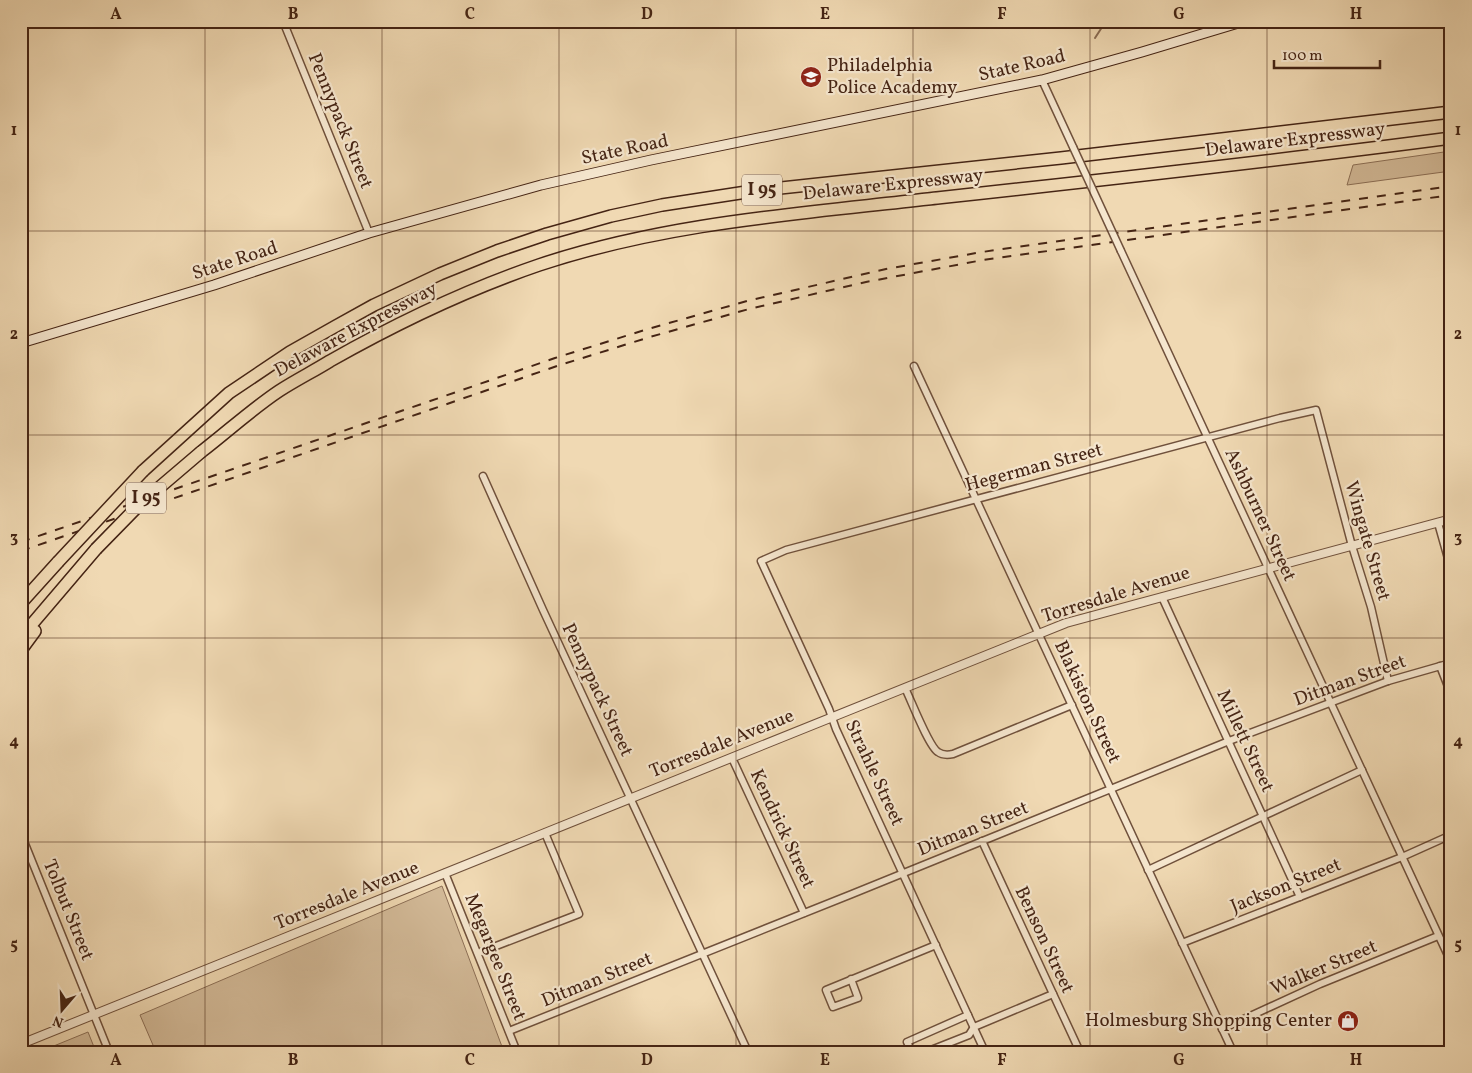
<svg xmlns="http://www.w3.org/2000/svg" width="1472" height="1073" viewBox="0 0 1472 1073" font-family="Vollkorn,serif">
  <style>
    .green { fill: #d3ba98; stroke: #8c6f56 }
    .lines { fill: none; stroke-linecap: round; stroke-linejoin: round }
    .stream { stroke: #896b53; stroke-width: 2 }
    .minor-casing { stroke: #70513c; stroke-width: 9 }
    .tertiary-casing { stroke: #70513c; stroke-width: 10 }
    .secondary-casing { stroke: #452414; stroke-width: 11 }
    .motorway-casing { stroke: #452414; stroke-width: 14 }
    .minor { stroke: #f5e6ce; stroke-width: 6 }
    .tertiary { stroke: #f5e6ce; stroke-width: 8 }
    .secondary { stroke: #f5e6ce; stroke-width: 9 }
    .motorway { stroke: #f0d9b3; stroke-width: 11 }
    .rail { stroke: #452414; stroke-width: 2; stroke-dasharray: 9 9; stroke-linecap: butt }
    .minor-bridge-casing { stroke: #70513c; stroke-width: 9; stroke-linecap: butt }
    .motorway-bridge-casing { stroke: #452414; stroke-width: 14; stroke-linecap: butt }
    .minor-bridge { stroke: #f5e6ce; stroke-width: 6 }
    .motorway-bridge { stroke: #f0d9b3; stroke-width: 11 }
    .grid { fill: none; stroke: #452414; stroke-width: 1; stroke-opacity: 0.55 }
    .labels { text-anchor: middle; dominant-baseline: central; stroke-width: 4.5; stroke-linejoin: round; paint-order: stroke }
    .shield { fill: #f5e6ce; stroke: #7a5e4c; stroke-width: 1 }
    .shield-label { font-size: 18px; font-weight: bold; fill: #452414 }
    .poi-label { font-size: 19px; fill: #452414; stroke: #f5e6ce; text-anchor: start }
    .street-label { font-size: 19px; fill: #452414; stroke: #f5e6ce }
    .neatline { fill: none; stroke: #452414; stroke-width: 2 }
    .grid-label { font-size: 16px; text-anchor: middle; font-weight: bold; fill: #452414 }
  </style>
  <rect width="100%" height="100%" fill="#f0d9b3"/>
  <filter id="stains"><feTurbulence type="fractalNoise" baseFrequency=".004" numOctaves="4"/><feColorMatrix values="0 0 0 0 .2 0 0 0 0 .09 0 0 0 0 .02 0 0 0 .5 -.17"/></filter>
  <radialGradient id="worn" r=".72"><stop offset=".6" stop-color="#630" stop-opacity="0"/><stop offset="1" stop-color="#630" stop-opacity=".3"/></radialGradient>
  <!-- green -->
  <g class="green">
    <polygon points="1451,151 1451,171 1347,185 1353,165"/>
    <polygon points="442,886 504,1052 156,1052 140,1015"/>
    <polygon points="88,1032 96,1052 39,1052"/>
  </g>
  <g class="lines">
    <!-- stream -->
    <polyline class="stream" points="1095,38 1106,21"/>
    <!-- minor casing -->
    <g class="minor-casing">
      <g id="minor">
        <polyline points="283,21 369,233"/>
        <polyline points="1042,80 1073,147"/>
        <polyline points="1121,251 1451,962"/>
        <polyline points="914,366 1233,1052"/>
        <polyline points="483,476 543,610 748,1052"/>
        <polyline points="1438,523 1451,569"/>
        <polyline points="1162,597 1300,897"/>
        <polyline points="1440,666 1451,694"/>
        <path d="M905 688C911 700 929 747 938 752 942 755 948 755 953 754L1072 705"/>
        <polyline points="732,758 804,913"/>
        <polyline points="21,834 109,1052"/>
        <polyline points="982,841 1080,1052"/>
        <polyline points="1148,870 1362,770"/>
        <polyline points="445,873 517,1052"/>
        <polyline points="1182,943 1402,857 1451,835"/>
        <polyline points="478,953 579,914 545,833"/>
        <polyline points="851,979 858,998 833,1007 826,990 936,945"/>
        <polyline points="1222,1029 1320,984 1438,936"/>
        <polyline points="509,1031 852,894 1229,741 1388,681 1451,663"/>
        <polyline points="912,1052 907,1042 968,1015"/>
        <polyline points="926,1052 969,1035 974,1027 1053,994"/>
        <polyline points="985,1052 836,729 829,709 761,561 786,550 1280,418 1316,410 1352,546 1371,607 1388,681"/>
      </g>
    </g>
    <!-- tertiary casing -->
    <g class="tertiary-casing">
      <polyline id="tertiary" points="21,1044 1066,623 1451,519"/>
    </g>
    <!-- secondary casing -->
    <g class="secondary-casing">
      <polyline id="secondary" points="21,343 214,285 369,233 541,185 651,160 1042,80 1142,52 1245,21"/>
    </g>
    <!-- motorway casing -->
    <g class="motorway-casing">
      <g id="motorway">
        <path d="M201 452C227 432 252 409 279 391 296 380 314 371 330 361 397 323 466 290 539 265 665 223 797 214 928 199 1102 180 1277 161 1451 138"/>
        <polyline points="143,471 229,393 290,352 336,326 374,305 440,274 497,251 547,234 611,216 662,205 753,191 1061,158 1451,112"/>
        <polyline points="21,603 58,562"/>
        <polyline points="21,637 96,549"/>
        <polyline points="21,650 35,631"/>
      </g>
    </g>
    <!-- minor -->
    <use href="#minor" class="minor"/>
    <!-- tertiary -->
    <use href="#tertiary" class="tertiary"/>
    <!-- secondary -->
    <use href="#secondary" class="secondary"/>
    <!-- motorway -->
    <use href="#motorway" class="motorway"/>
    <!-- rail -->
    <g class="rail">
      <polyline points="21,542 555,358 648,329 747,301 886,269 982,252 1451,186"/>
      <polyline points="21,551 557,366 650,337 749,309 866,282 983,260 1451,195"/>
    </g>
    <!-- minor-bridge casing -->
    <g class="minor-bridge-casing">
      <polyline id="minor-bridge" points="1073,147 1121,251"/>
    </g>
    <!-- motorway-bridge casing -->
    <g class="motorway-bridge-casing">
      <g id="motorway-bridge">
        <polyline points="96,549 140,504 201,452"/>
        <polyline points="58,562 143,471"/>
      </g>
    </g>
    <!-- minor-bridge -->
    <use href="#minor-bridge" class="minor-bridge"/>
    <!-- motorway-bridge -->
    <use href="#motorway-bridge" class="motorway-bridge"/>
  </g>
  <!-- grid -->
  <path class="grid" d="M205 21V1052M382 21V1052M559 21V1052M736 21V1052M913 21V1052M1090 21V1052M1267 21V1052M21 231H1451M21 435H1451M21 638H1451M21 842H1451"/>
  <!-- icons -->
  <defs>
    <g id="university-disc" transform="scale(1.125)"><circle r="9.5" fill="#8f2418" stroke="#f5e6ce"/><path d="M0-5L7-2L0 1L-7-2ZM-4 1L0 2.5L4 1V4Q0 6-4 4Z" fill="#fff"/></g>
    <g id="shop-disc" transform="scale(1.125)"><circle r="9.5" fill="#8f2418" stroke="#f5e6ce"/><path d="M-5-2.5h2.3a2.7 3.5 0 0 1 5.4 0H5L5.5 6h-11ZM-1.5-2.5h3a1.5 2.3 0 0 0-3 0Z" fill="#fff"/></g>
  </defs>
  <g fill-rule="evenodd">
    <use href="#university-disc" x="811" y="77"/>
    <use href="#shop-disc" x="1348" y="1021"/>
  </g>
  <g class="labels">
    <!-- shield labels -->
    <g class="shield">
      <rect x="742" y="174.5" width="40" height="31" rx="4"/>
      <rect x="126" y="482.5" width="40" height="31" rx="4"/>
    </g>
    <g class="shield-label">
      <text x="762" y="190">I 95</text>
      <text x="146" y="498">I 95</text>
    </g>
    <!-- poi labels -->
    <g class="poi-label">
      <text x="827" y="66">Philadelphia<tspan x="827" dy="22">Police Academy</tspan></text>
      <text x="1332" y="1021" text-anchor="end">Holmesburg Shopping Center</text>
    </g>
    <!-- street labels -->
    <g class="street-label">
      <text transform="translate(1022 66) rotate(-13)">State Road</text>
      <text transform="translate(340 121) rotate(68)">Pennypack Street</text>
      <text transform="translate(1295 140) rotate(-7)">Delaware Expressway</text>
      <text transform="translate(625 150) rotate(-12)">State Road</text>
      <text transform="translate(893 185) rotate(-6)">Delaware Expressway</text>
      <text transform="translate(235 261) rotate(-18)">State Road</text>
      <text transform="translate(356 330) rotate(-28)">Delaware Expressway</text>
      <text transform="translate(1034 468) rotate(-15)">Hegerman Street</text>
      <text transform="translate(1260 515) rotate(65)">Ashburner Street</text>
      <text transform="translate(1367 541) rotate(74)">Wingate Street</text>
      <text transform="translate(1116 595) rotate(-17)">Torresdale Avenue</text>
      <text transform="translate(1350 681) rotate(-20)">Ditman Street</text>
      <text transform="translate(597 690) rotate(65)">Pennypack Street</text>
      <text transform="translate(1087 702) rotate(65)">Blakiston Street</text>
      <text transform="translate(1245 741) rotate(65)">Millett Street</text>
      <text transform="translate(722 744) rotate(-22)">Torresdale Avenue</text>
      <text transform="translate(874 773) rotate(65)">Strahle Street</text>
      <text transform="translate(782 829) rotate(65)">Kendrick Street</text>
      <text transform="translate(973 829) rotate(-22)">Ditman Street</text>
      <text transform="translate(1286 886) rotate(-22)">Jackson Street</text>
      <text transform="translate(347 896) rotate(-22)">Torresdale Avenue</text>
      <text transform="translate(68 910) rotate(68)">Tolbut Street</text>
      <text transform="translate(1044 940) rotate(65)">Benson Street</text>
      <text transform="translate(495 957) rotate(68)">Megargee Street</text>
      <text transform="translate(1324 968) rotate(-23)">Walker Street</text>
      <text transform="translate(597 980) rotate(-22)">Ditman Street</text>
    </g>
  </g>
  <!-- margin -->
  <rect width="1472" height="1073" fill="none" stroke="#f0d9b3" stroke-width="55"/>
  <!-- north arrow -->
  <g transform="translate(62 1010) rotate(199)" stroke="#f5e6ce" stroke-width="4" paint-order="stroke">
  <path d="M0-4L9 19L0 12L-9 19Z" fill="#452414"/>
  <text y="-8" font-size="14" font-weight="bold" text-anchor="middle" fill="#452414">N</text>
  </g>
  <!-- scale -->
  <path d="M1274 60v8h106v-8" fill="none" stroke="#452414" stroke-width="2.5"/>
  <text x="1282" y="60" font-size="15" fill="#452414" stroke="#f5e6ce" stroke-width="4" paint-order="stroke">100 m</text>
  <rect x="28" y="28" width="1416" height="1018" class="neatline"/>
  <g class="grid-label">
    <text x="116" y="19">A</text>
    <text x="293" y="19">B</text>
    <text x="470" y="19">C</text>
    <text x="647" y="19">D</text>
    <text x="825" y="19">E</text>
    <text x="1002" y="19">F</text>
    <text x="1179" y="19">G</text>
    <text x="1356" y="19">H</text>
    <text x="14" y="135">1</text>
    <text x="1458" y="135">1</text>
    <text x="14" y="339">2</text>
    <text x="1458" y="339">2</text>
    <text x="14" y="542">3</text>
    <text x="1458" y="542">3</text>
    <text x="14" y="746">4</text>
    <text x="1458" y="746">4</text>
    <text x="14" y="949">5</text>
    <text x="1458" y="949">5</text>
    <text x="116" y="1065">A</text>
    <text x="293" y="1065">B</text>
    <text x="470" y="1065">C</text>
    <text x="647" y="1065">D</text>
    <text x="825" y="1065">E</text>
    <text x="1002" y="1065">F</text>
    <text x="1179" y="1065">G</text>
    <text x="1356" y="1065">H</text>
  </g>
  <rect width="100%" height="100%" filter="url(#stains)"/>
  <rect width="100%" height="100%" fill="url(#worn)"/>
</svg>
